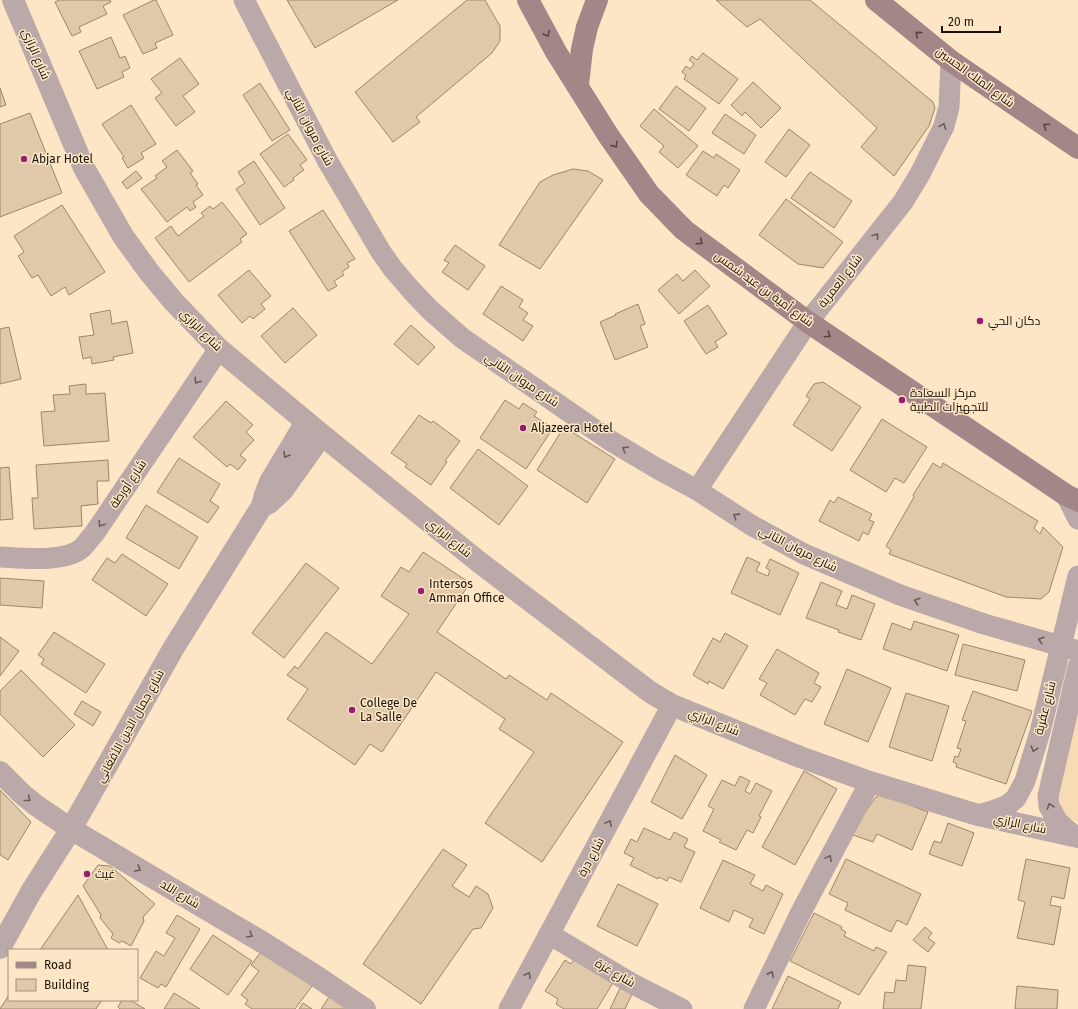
<svg xmlns="http://www.w3.org/2000/svg" width="1078" height="1009" viewBox="0 0 1078 1009" font-family="'Fira Sans',Cairo,sans-serif">
  <style>
    .built { fill: #f7dbb5 }
    .building { fill: #dfc9a9; stroke: #9b8769 }
    .lines { fill: none; stroke-linecap: round; stroke-linejoin: round }
    .minor { stroke: #bba8a8; stroke-width: 21 }
    .tertiary { stroke: #bba8a8; stroke-width: 22 }
    .secondary { stroke: #a38788; stroke-width: 22 }
    .oneway { stroke: #584741 }
    .oneway2 { stroke: #6a5d58 }
    .poi-dot { fill: #991c74; stroke: #fde6c6; stroke-width: 1.5 }
    .labels { text-anchor: middle; dominant-baseline: central; stroke-width: 3; stroke-linejoin: round; paint-order: stroke }
    .street-label { font-size: 12px; fill: #1a1207; stroke: #fde6c6 }
    .poi-label { font-size: 12px; fill: #1a1207; stroke: #fde6c6; text-anchor: start }
  </style>
  <rect width="100%" height="100%" fill="#fde6c6"/>
  <!-- built -->
  <polygon class="built" points="1078,660 1078,821 1050,812"/>
  <!-- building -->
  <g class="building">
    <polygon points="59,0 110,0 111,2 103,6 107,14 79,27 81,32 72,36 55,2"/>
    <polygon points="154,0 156,0 173,35 155,43 157,48 143,54 123,15"/>
    <polygon points="287,0 398,0 315,48"/>
    <polygon points="467,0 485,0 500,26 500,41 492,53 416,117 420,122 393,142 355,92"/>
    <polygon points="716,0 810,0 933,102 935,108 929,126 894,176 861,147 877,128 760,19 747,27"/>
    <polygon points="111,37 120,58 125,56 130,68 122,72 124,77 97,89 79,51"/>
    <polygon points="703,53 738,79 719,104 684,79 686,75 682,72 686,66 690,69 694,64 689,60 692,56 697,60"/>
    <polygon points="180,58 199,84 183,96 195,112 176,126 155,98 162,93 151,79"/>
    <polygon points="753,82 781,108 761,128 745,112 742,116 731,105"/>
    <polygon points="260,83 290,130 272,141 243,95"/>
    <polygon points="676,86 706,108 689,131 659,109"/>
    <polygon points="0,88 6,105 0,107"/>
    <polygon points="131,105 156,144 141,153 144,158 128,168 122,158 124,157 102,124"/>
    <polygon points="654,109 698,146 678,168 659,152 664,146 640,126"/>
    <polygon points="30,113 62,193 0,217 0,124"/>
    <polygon points="725,114 756,135 744,154 712,133"/>
    <polygon points="789,129 810,145 786,177 765,162"/>
    <polygon points="288,134 307,160 300,165 304,170 293,178 294,180 284,187 260,154"/>
    <polygon points="177,150 193,171 190,173 198,184 196,185 203,195 193,202 196,207 190,211 187,207 167,222 141,189 157,178 155,176 167,167 162,161"/>
    <polygon points="703,151 714,158 716,154 740,170 728,188 724,185 717,196 686,175"/>
    <polygon points="254,161 285,208 260,225 236,189 245,183 238,172"/>
    <polygon points="573,169 588,171 603,180 540,269 499,245 540,182 553,175"/>
    <polygon points="136,171 142,178 127,189 122,182"/>
    <polygon points="810,172 852,201 834,228 791,198"/>
    <polygon points="786,199 843,242 823,268 798,264 759,235"/>
    <polygon points="222,202 247,234 240,239 242,242 189,282 155,238 171,226 178,236 204,216 201,213 210,206 213,209"/>
    <polygon points="62,205 105,272 69,295 65,287 51,296 38,275 32,278 18,256 24,252 14,236"/>
    <polygon points="323,210 355,259 347,263 349,267 342,272 344,275 334,281 337,286 328,291 289,231"/>
    <polygon points="455,245 485,266 468,290 442,272 449,263 444,260"/>
    <polygon points="249,270 271,296 261,304 265,309 253,319 250,316 242,323 218,295"/>
    <polygon points="695,270 710,286 679,314 658,290 677,274 683,281"/>
    <polygon points="501,286 523,300 519,307 528,313 523,320 533,326 523,341 483,314"/>
    <polygon points="638,304 645,324 640,326 648,347 615,360 600,322 616,315 615,314"/>
    <polygon points="708,305 727,334 715,342 718,347 706,354 684,321"/>
    <polygon points="293,308 317,335 285,363 261,336"/>
    <polygon points="110,310 112,324 127,321 133,353 113,357 114,360 92,364 91,357 83,359 79,337 94,335 90,314"/>
    <polygon points="411,325 435,347 418,365 394,344"/>
    <polygon points="9,327 21,379 0,384 0,329"/>
    <polygon points="823,382 861,407 832,451 793,425 810,399 806,396 814,384"/>
    <polygon points="86,384 86,394 105,393 109,441 44,446 41,412 55,411 53,395 70,394 69,386"/>
    <polygon points="505,400 519,409 523,403 537,412 534,416 553,428 526,469 480,438"/>
    <polygon points="226,401 253,425 246,432 254,440 240,455 246,460 238,470 230,464 227,467 193,437"/>
    <polygon points="419,415 431,423 433,421 460,441 445,461 447,462 431,485 405,467 407,464 391,453"/>
    <polygon points="882,419 927,447 904,483 895,478 886,492 850,470"/>
    <polygon points="564,427 615,459 587,503 537,470"/>
    <polygon points="478,449 528,486 499,525 450,488"/>
    <polygon points="179,458 220,484 210,501 219,507 208,523 157,492"/>
    <polygon points="108,460 109,481 97,481 98,504 81,506 82,526 34,529 32,498 38,498 36,465"/>
    <polygon points="933,463 941,468 943,463 1038,521 1034,528 1040,534 1043,527 1063,547 1049,592 1041,599 1006,597 889,554 891,550 886,546 914,497 913,495"/>
    <polygon points="9,467 13,519 0,520 0,468"/>
    <polygon points="838,497 872,514 869,520 874,522 868,535 863,532 859,541 819,521 830,500 834,503"/>
    <polygon points="146,505 198,537 179,569 126,538"/>
    <polygon points="423,552 470,583 437,632 506,679 509,675 547,700 551,693 623,742 542,862 485,823 534,752 499,729 505,719 436,672 382,752 370,744 355,765 287,719 308,689 287,675 295,666 298,669 326,632 372,664 409,614 381,596 401,567 409,572"/>
    <polygon points="122,554 168,584 146,616 92,580 107,558 115,563"/>
    <polygon points="747,557 760,563 756,571 768,576 770,570 766,568 770,559 799,573 780,615 731,593"/>
    <polygon points="306,563 339,588 284,658 252,633"/>
    <polygon points="0,578 44,581 42,608 0,605"/>
    <polygon points="821,582 842,591 836,605 847,609 852,595 875,604 861,640 838,632 839,630 806,618"/>
    <polygon points="914,621 959,635 947,671 883,649 892,623 911,630"/>
    <polygon points="54,632 105,664 86,693 41,664 44,659 38,655"/>
    <polygon points="725,633 748,646 723,689 709,681 708,684 693,675 713,638 720,642"/>
    <polygon points="0,637 19,651 0,676"/>
    <polygon points="963,644 1025,660 1017,691 955,675"/>
    <polygon points="777,649 819,673 814,683 821,687 812,702 805,699 795,715 760,695 767,683 759,679"/>
    <polygon points="847,669 891,688 868,742 824,724"/>
    <polygon points="21,670 75,725 43,757 0,714 0,691"/>
    <polygon points="973,691 1032,711 1006,784 956,767 957,764 953,762 955,756 958,757 961,749 957,748 966,721 962,720"/>
    <polygon points="906,693 949,706 932,761 889,747"/>
    <polygon points="82,701 101,712 93,726 74,714"/>
    <polygon points="675,755 707,775 682,819 651,802"/>
    <polygon points="804,771 837,789 795,865 762,847"/>
    <polygon points="740,776 750,781 745,791 750,794 756,783 772,791 759,816 761,817 753,833 747,830 736,850 719,842 721,840 703,831 714,809 708,806 722,780 735,786"/>
    <polygon points="0,790 31,822 8,860 0,855"/>
    <polygon points="885,791 907,804 928,812 912,850 877,834 873,842 850,834 875,798"/>
    <polygon points="948,823 974,833 962,866 929,854 934,841 941,843"/>
    <polygon points="644,828 670,840 674,832 688,839 684,847 695,852 681,882 669,877 667,881 659,877 658,879 630,865 634,858 624,853 631,839 637,842"/>
    <polygon points="443,849 467,865 452,886 469,897 476,886 488,894 493,908 481,928 473,929 421,1004 363,964"/>
    <polygon points="846,859 921,894 907,925 897,920 891,932 845,910 848,903 829,894"/>
    <polygon points="1026,859 1070,868 1064,899 1052,896 1050,905 1061,907 1054,945 1017,938 1025,902 1018,900"/>
    <polygon points="723,860 755,875 750,884 763,891 766,885 783,894 764,934 749,927 753,919 734,910 729,922 700,908"/>
    <polygon points="98,865 110,866 155,904 143,917 144,921 131,946 122,941 119,943 111,938 113,934 100,918 101,915 83,886"/>
    <polygon points="618,884 658,904 637,946 597,926"/>
    <polygon points="78,895 108,950 40,950"/>
    <polygon points="814,913 842,927 841,929 846,932 844,936 874,951 876,947 887,952 859,995 790,961"/>
    <polygon points="177,915 200,929 166,987 161,984 158,988 140,978 156,951 164,956 175,938 166,933"/>
    <polygon points="925,927 932,933 928,938 935,943 928,952 913,940"/>
    <polygon points="213,935 252,961 228,995 190,969"/>
    <polygon points="263,949 315,982 295,1009 252,1009 245,1004 248,1000 241,995 259,971 251,965"/>
    <polygon points="575,958 614,981 597,1009 564,1009 556,1004 558,999 545,991 565,960 571,964"/>
    <polygon points="908,965 926,967 921,1009 883,1009 885,992 894,993 896,980 906,981"/>
    <polygon points="788,976 841,1002 838,1009 772,1009"/>
    <polygon points="1017,986 1058,990 1057,1009 1015,1009"/>
    <polygon points="620,988 632,994 625,1009 610,1009"/>
    <polygon points="333,991 354,1009 321,1009"/>
    <polygon points="174,993 200,1009 164,1009"/>
    <polygon points="9,995 9,1000 102,1000 96,1009 0,1009"/>
    <polygon points="122,1000 128,1000 130,1001 130,1000 145,1009 120,1009 118,1007"/>
    <polygon points="303,1003 312,1009 299,1009"/>
  </g>
  <g class="lines">
    <!-- minor -->
    <g class="minor">
      <polyline points="244,0 327,160 381,252 393,269 412,291 429,309 462,338 611,441 658,469 697,490 751,525 804,554 900,595 984,624 1078,651"/>
      <polyline points="697,490 808,322 903,202 920,174 944,126 949,107 951,61"/>
      <polyline points="1066,495 1078,519"/>
      <path d="M0 557C22 558 65 563 82 548 86 544 90 538 94 534L219 349"/>
      <polyline points="978,815 995,810 1008,805 1016,798 1025,781 1040,732 1078,576"/>
      <polyline points="1074,836 1058,822 1049,806 1048,796 1078,667"/>
      <polyline points="549,934 631,983 682,1009"/>
      <polyline points="509,1009 672,705"/>
      <polyline points="754,1009 800,914 870,782"/>
    </g>
    <!-- tertiary -->
    <g class="tertiary">
      <polyline points="13,0 84,168 123,236 149,272 173,301 219,349 322,435 479,562 650,692 672,705 800,757 870,782 978,815 1078,837"/>
      <polyline points="263,506 269,503 282,491 322,435"/>
      <polyline points="0,772 22,794 37,806 71,829 267,945 319,978 365,1009"/>
      <polyline points="0,948 31,892 71,829 173,649 262,506 265,495 270,482 306,422"/>
    </g>
    <!-- secondary -->
    <g class="secondary">
      <polyline points="528,0 556,52 608,135 649,194 684,230 808,322 1066,495 1078,501"/>
      <polyline points="876,0 951,61 1078,148"/>
      <polyline points="578,85 582,49 587,27 597,0"/>
    </g>
  </g>
  <!-- one-way arrows -->
  <defs><path id="oneway-chevron" d="M-2-3.5L2.5 0L-2 3.5" fill="none" stroke-width="1.6" stroke-linecap="round" stroke-linejoin="round"/></defs>
  <g class="oneway">
    <use href="#oneway-chevron" transform="translate(547 34) rotate(61)"/>
    <use href="#oneway-chevron" transform="translate(918 34) rotate(-140)"/>
    <use href="#oneway-chevron" transform="translate(1046 126) rotate(-145)"/>
    <use href="#oneway-chevron" transform="translate(615 145) rotate(55)"/>
    <use href="#oneway-chevron" transform="translate(700 242) rotate(37)"/>
    <use href="#oneway-chevron" transform="translate(828 335) rotate(34)"/>
  </g>
  <g class="oneway2">
    <use href="#oneway-chevron" transform="translate(943 126) rotate(-69)"/>
    <use href="#oneway-chevron" transform="translate(876 236) rotate(-52)"/>
    <use href="#oneway-chevron" transform="translate(197 381) rotate(124)"/>
    <use href="#oneway-chevron" transform="translate(625 449) rotate(-149)"/>
    <use href="#oneway-chevron" transform="translate(286 455) rotate(121)"/>
    <use href="#oneway-chevron" transform="translate(736 516) rotate(-148)"/>
    <use href="#oneway-chevron" transform="translate(101 524) rotate(124)"/>
    <use href="#oneway-chevron" transform="translate(917 601) rotate(-161)"/>
    <use href="#oneway-chevron" transform="translate(1041 640) rotate(-164)"/>
    <use href="#oneway-chevron" transform="translate(1034 749) rotate(107)"/>
    <use href="#oneway-chevron" transform="translate(28 799) rotate(38)"/>
    <use href="#oneway-chevron" transform="translate(1050 806) rotate(-109)"/>
    <use href="#oneway-chevron" transform="translate(609 823) rotate(-62)"/>
    <use href="#oneway-chevron" transform="translate(829 858) rotate(-62)"/>
    <use href="#oneway-chevron" transform="translate(138 869) rotate(31)"/>
    <use href="#oneway-chevron" transform="translate(250 935) rotate(30)"/>
    <use href="#oneway-chevron" transform="translate(771 974) rotate(-64)"/>
    <use href="#oneway-chevron" transform="translate(528 975) rotate(-62)"/>
  </g>
  <!-- markers -->
  <g class="poi-dot">
    <circle cx="24" cy="159" r="4"/>
    <circle cx="980" cy="321" r="4"/>
    <circle cx="902" cy="400" r="4"/>
    <circle cx="523" cy="428" r="4"/>
    <circle cx="421" cy="591" r="4"/>
    <circle cx="352" cy="710" r="4"/>
    <circle cx="87" cy="874" r="4"/>
  </g>
  <g class="labels">
    <!-- street labels -->
    <g class="street-label">
      <text transform="translate(36 54) rotate(67)">شارع الرازي</text>
      <text transform="translate(975 77) rotate(36)">شارع الملك الحسين</text>
      <text transform="translate(310 127) rotate(62)">شارع مروان الثاني</text>
      <text transform="translate(840 281) rotate(-52)">شارع العمرية</text>
      <text transform="translate(764 289) rotate(36)">شارع أمية بن عبد شمس</text>
      <text transform="translate(201 330) rotate(45)">شارع الرازي</text>
      <text transform="translate(522 380) rotate(34)">شارع مروان الثاني</text>
      <text transform="translate(128 484) rotate(-56)">شارع أورطة</text>
      <text transform="translate(449 538) rotate(39)">شارع الرازي</text>
      <text transform="translate(798 549) rotate(27)">شارع مروان الثاني</text>
      <text transform="translate(1045 708) rotate(-76)">شارع عقربة</text>
      <text transform="translate(714 722) rotate(22)">شارع الرازي</text>
      <text transform="translate(130 726) rotate(-61)">شارع جمال الدين الأفغاني</text>
      <text transform="translate(1020 824) rotate(12)">شارع الرازي</text>
      <text transform="translate(591 857) rotate(-62)">شارع درة</text>
      <text transform="translate(180 894) rotate(31)">شارع اللد</text>
      <text transform="translate(615 973) rotate(30)">شارع غزة</text>
    </g>
    <!-- poi labels -->
    <g class="poi-label">
      <text x="32" y="159">Abjar Hotel</text>
      <text x="988" y="321">دكان الحي</text>
      <text x="910" y="393">مركز السعادة<tspan x="910" dy="14">للتجهيزات الطبية</tspan></text>
      <text x="531" y="428">Aljazeera Hotel</text>
      <text x="429" y="584">Intersos<tspan x="429" dy="14">Amman Office</tspan></text>
      <text x="360" y="703">College De<tspan x="360" dy="14">La Salle</tspan></text>
      <text x="95" y="874">غيث</text>
    </g>
  </g>
  <!-- legend -->
  <rect x="8" y="949" width="130" height="52" fill="#fde6c6" stroke="#a2917a"/>
  <rect x="16" y="962" width="20" height="6" fill="#a38788" stroke="#a2917a"/>
  <text x="44" y="969" font-size="12" fill="#1a1207">Road</text>
  <rect x="16" y="979" width="20" height="12" fill="#dfc9a9" stroke="#a2917a"/>
  <text x="44" y="989" font-size="12" fill="#1a1207">Building</text>
  <!-- scale -->
  <path d="M942 26v6h58v-6" fill="none" stroke="#1a1207" stroke-width="2"/>
  <text x="948" y="26" font-size="12" fill="#1a1207" stroke="#fde6c6" stroke-width="3" paint-order="stroke">20 m</text>
</svg>
